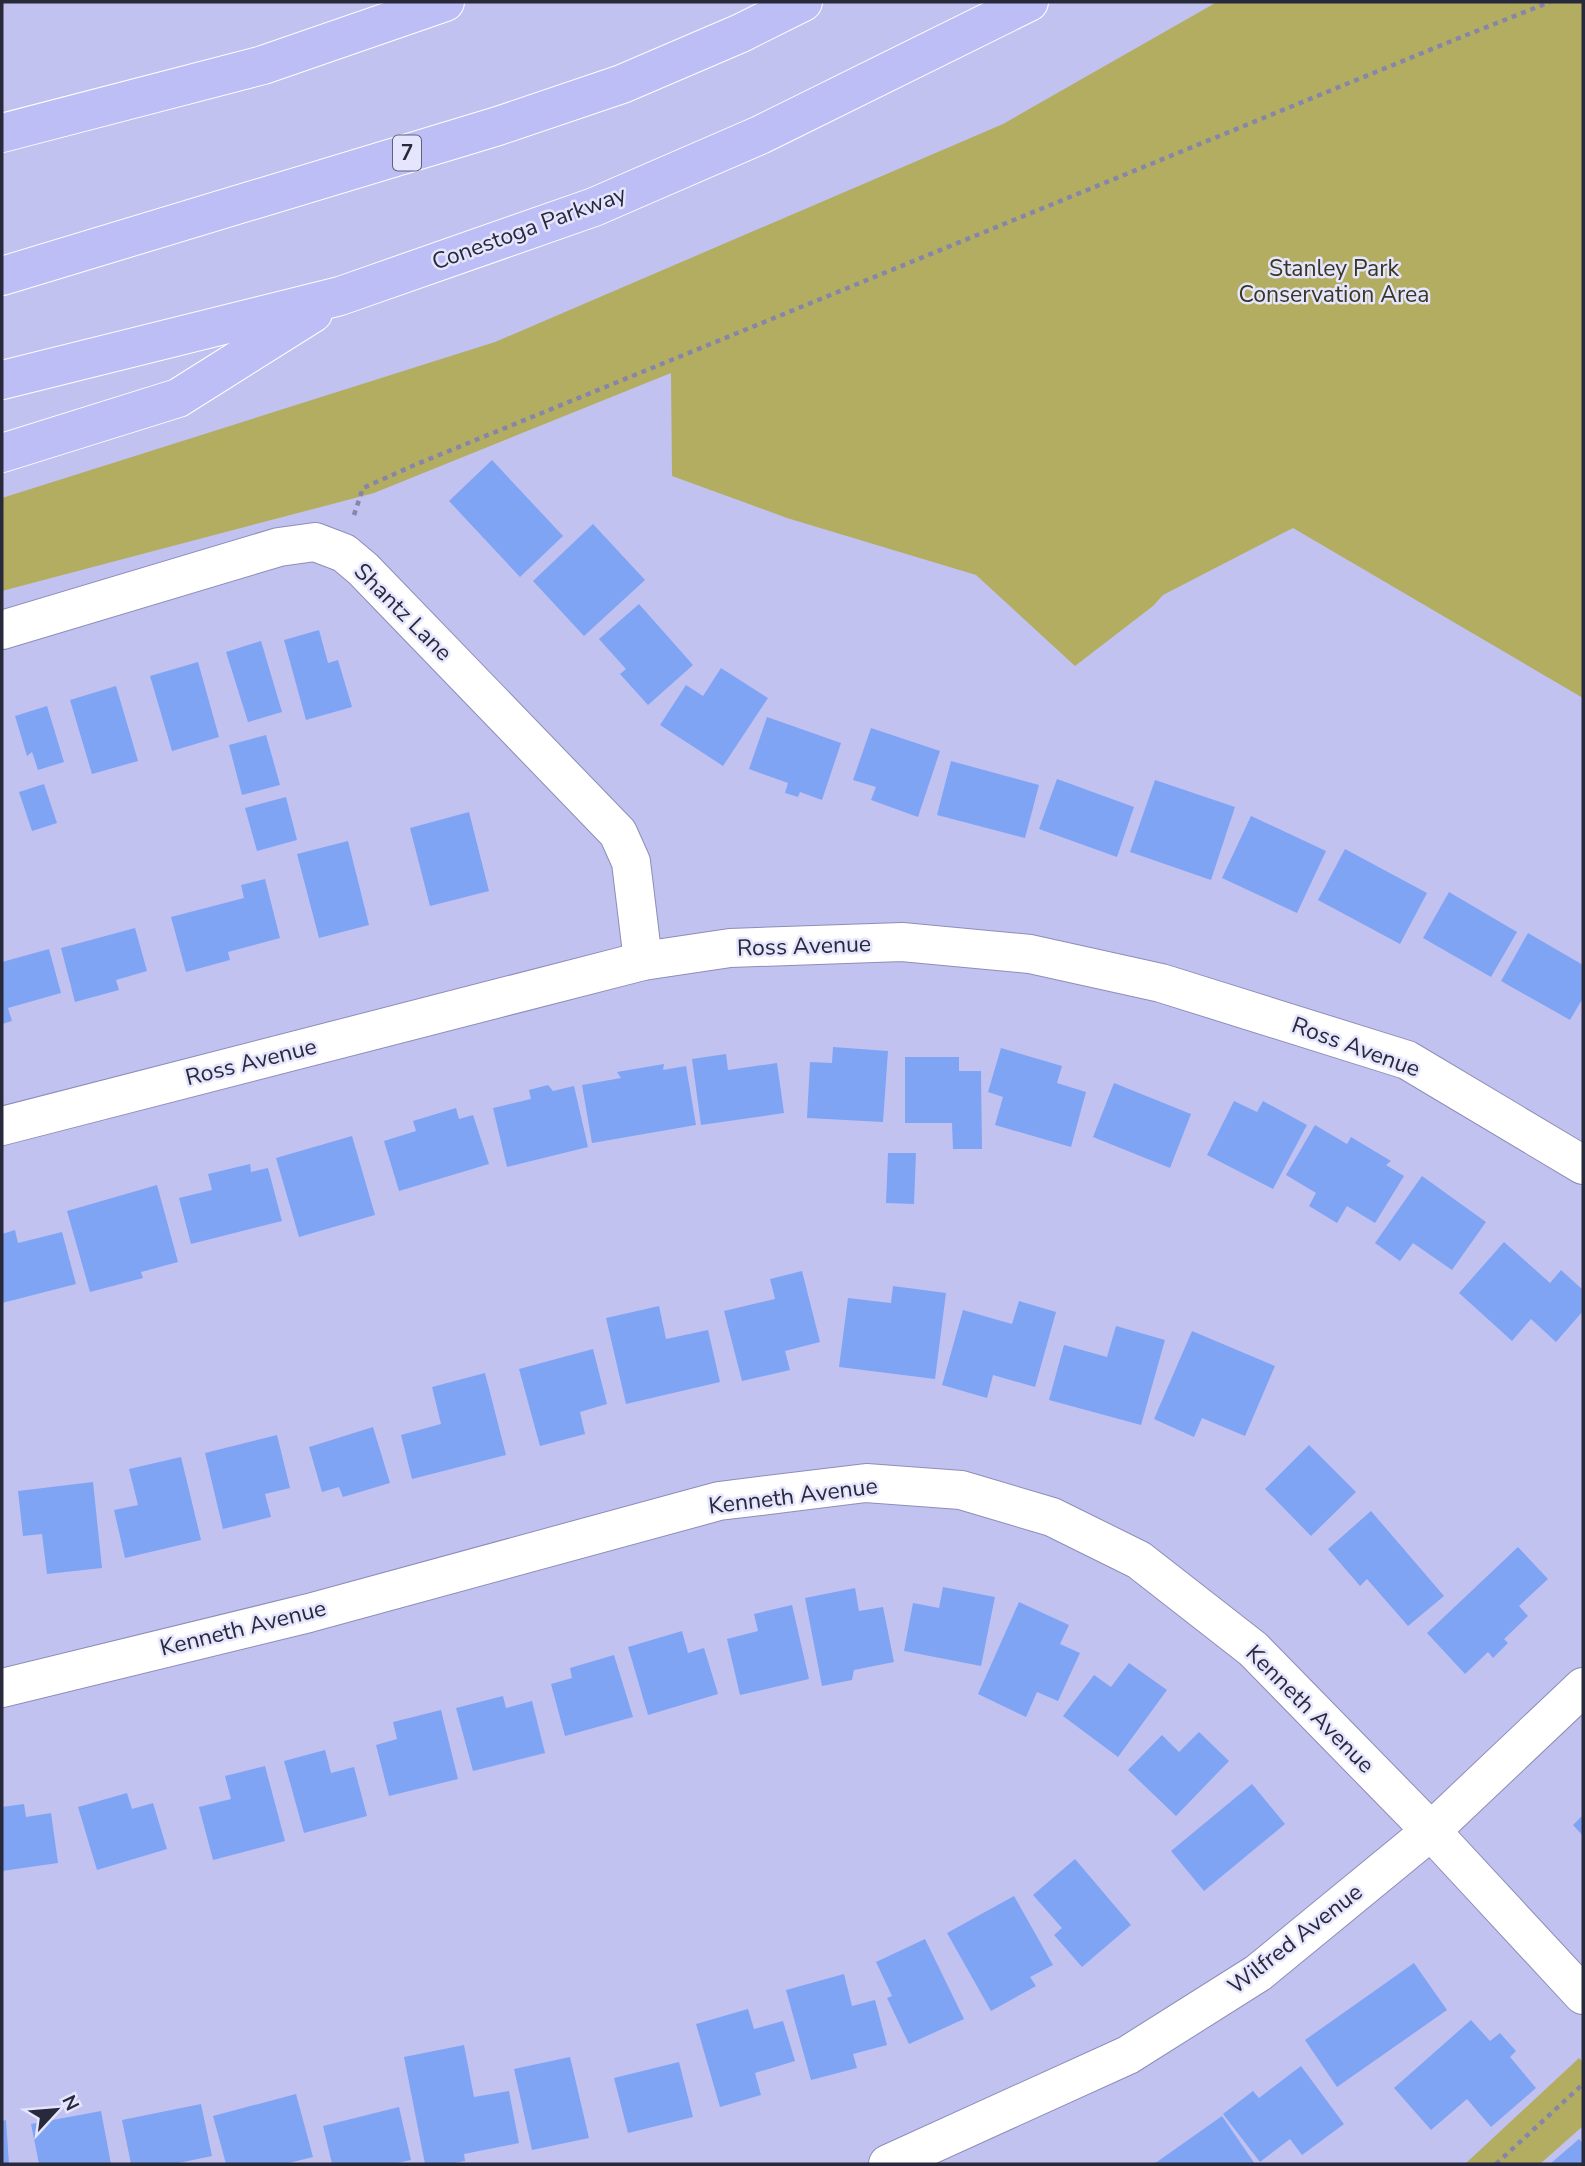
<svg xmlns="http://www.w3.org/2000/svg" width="1585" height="2166" viewBox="0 0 1585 2166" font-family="'Nunito Sans',sans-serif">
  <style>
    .green { fill: #b3ad61 }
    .building { fill: #7fa4f4 }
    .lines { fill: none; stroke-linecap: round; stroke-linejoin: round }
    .street-casing { stroke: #8d8dba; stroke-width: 40 }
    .highway-casing { stroke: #fff; stroke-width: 40 }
    .path { stroke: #8686aa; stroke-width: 4.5; stroke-dasharray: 5 5; stroke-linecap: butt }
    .street { stroke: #fff; stroke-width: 38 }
    .highway { stroke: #bebef6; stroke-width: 38 }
    .labels { text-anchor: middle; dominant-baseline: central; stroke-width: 5; stroke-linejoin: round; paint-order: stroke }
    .shield { fill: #e5e5fe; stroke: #616176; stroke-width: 2 }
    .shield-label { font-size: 21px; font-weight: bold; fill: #29293c }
    .street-label { font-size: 23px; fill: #29293c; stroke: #e5e5fe }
    .park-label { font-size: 23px; fill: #393721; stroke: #e5e5fe }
  </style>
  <rect width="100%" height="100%" fill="#c2c2f1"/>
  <!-- green -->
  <g class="green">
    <polygon points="1217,2 1583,2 1583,698 1293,528 1163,595 1153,606 1075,666 976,575 787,518 672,476 671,373 374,493 2,591 2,498 495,342 1003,124"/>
    <polygon points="1579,2058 1583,2062 1583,2126 1540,2164 1465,2164"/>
  </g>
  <!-- building -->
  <g class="building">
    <polygon points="492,460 563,536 520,577 449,501"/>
    <polygon points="593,524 645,580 584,636 533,581"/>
    <polygon points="639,604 693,665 648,705 620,674 626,669 599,639"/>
    <polygon points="319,630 328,663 338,660 352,707 306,720 284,640"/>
    <polygon points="261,641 282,712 248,722 226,652"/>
    <polygon points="198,662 219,737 172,751 150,676"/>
    <polygon points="721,668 768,698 723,766 660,725 686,685 703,696"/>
    <polygon points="116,686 138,761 92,774 70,700"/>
    <polygon points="47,706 64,762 38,770 32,752 27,756 15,716"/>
    <polygon points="767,717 841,743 822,800 800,792 798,797 785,793 788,783 749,769"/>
    <polygon points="871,728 940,751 918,817 871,800 876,787 853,780"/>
    <polygon points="266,735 280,785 242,795 229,745"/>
    <polygon points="951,761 1039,785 1025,838 937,815"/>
    <polygon points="1057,779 1134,807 1117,857 1039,829"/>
    <polygon points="1155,780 1235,807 1211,880 1130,852"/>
    <polygon points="44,784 57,823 32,831 19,792"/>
    <polygon points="286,797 297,840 257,851 245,808"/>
    <polygon points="469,812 489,891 430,906 410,828"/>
    <polygon points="1251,816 1326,851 1297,913 1222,878"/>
    <polygon points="348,841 369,925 319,938 297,854"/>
    <polygon points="1345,849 1427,893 1400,944 1318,900"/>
    <polygon points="265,879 280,938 228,952 230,960 186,972 171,917 244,898 241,885"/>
    <polygon points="1449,892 1517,932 1491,977 1423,938"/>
    <polygon points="135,928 147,971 116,980 119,990 75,1002 61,948"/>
    <polygon points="1528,933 1583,965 1583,998 1570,1020 1501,981"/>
    <polygon points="49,949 61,993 8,1008 12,1021 2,1024 2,962"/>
    <polygon points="833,1047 888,1051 883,1122 807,1118 810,1062 832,1063"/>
    <polygon points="1001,1048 1062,1066 1057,1083 1086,1092 1071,1147 995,1125 1003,1097 988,1092"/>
    <polygon points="726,1054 728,1070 777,1063 784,1113 701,1125 692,1059"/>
    <polygon points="905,1057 959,1057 959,1071 981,1071 982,1149 953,1149 952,1123 905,1123"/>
    <polygon points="664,1064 663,1070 686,1066 696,1125 592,1143 582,1085 621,1078 617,1072"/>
    <polygon points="1114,1083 1191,1114 1170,1168 1093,1137"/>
    <polygon points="548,1085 553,1091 574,1086 588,1147 507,1167 493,1108 531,1099 529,1090"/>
    <polygon points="1234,1101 1257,1112 1263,1101 1307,1125 1273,1189 1207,1155"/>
    <polygon points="456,1108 459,1119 473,1115 489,1164 399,1191 384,1141 416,1131 413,1121"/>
    <polygon points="1315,1125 1347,1144 1351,1137 1391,1161 1386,1165 1404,1176 1375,1223 1347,1206 1337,1223 1309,1206 1316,1193 1286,1175"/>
    <polygon points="352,1136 375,1215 299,1237 276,1158"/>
    <polygon points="888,1153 916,1153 914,1204 886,1203"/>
    <polygon points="250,1164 251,1172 268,1168 282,1221 191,1244 179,1198 212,1190 208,1174"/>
    <polygon points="1422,1176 1486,1222 1452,1270 1413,1243 1400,1261 1375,1243"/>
    <polygon points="157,1185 178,1262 141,1272 143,1278 90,1292 67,1211"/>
    <polygon points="15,1230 18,1243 62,1232 76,1284 2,1303 2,1234"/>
    <polygon points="1504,1242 1550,1283 1561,1270 1583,1290 1583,1311 1556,1342 1531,1319 1512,1341 1459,1293"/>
    <polygon points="802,1271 820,1342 785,1351 790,1370 742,1381 724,1311 775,1299 770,1279"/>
    <polygon points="893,1286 946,1293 935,1379 839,1367 848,1298 891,1303"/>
    <polygon points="1019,1301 1056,1312 1035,1387 993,1375 987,1398 942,1385 963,1310 1012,1324"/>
    <polygon points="659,1306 666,1339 708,1330 720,1382 626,1404 606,1318"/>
    <polygon points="1116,1326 1165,1340 1141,1425 1049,1400 1064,1345 1107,1357"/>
    <polygon points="1192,1331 1275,1366 1245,1436 1202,1418 1194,1437 1154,1419"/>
    <polygon points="593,1349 607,1404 580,1412 585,1434 540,1446 519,1369"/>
    <polygon points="485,1373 506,1455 412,1479 401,1435 441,1424 432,1387"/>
    <polygon points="373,1427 390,1483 343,1497 339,1487 322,1492 309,1447"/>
    <polygon points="277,1435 290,1488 265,1494 271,1517 223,1529 205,1453"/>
    <polygon points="1309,1445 1356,1492 1311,1536 1265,1489"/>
    <polygon points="181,1457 201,1540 125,1558 114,1510 138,1505 129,1469"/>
    <polygon points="93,1482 102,1568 47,1574 42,1534 23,1536 18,1491"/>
    <polygon points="1371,1511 1444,1596 1408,1626 1367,1579 1360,1586 1328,1549"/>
    <polygon points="1518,1547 1548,1579 1519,1606 1528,1616 1504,1639 1508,1643 1493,1658 1488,1652 1465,1674 1427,1633"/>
    <polygon points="943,1587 995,1597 981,1666 904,1651 913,1603 939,1608"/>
    <polygon points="855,1588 859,1611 883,1607 894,1662 854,1670 852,1680 822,1686 805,1598"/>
    <polygon points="1019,1602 1069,1625 1060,1644 1080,1653 1058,1701 1037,1692 1026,1717 978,1694"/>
    <polygon points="792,1605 809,1679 740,1695 727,1639 758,1631 754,1614"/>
    <polygon points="682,1631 688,1653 704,1648 718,1694 648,1715 628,1647"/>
    <polygon points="614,1655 633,1717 565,1736 551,1684 572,1678 570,1668"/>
    <polygon points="1129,1663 1167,1690 1118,1757 1063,1716 1094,1675 1111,1687"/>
    <polygon points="503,1696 506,1708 532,1701 545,1753 473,1771 456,1708"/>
    <polygon points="441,1710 458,1779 389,1796 376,1745 397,1739 393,1722"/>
    <polygon points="1199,1732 1229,1761 1176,1816 1128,1770 1162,1735 1179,1752"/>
    <polygon points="325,1750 331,1773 354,1767 367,1816 304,1833 284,1761"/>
    <polygon points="265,1766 285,1841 213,1860 199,1807 231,1799 225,1776"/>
    <polygon points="1252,1784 1285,1824 1204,1891 1171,1851"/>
    <polygon points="127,1793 132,1809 153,1803 167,1849 97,1870 78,1807"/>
    <polygon points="24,1804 26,1817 51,1813 58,1863 2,1871 2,1807"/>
    <polygon points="1583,1815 1583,1836 1573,1825"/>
    <polygon points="1075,1859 1131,1925 1082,1967 1054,1935 1062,1928 1033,1895"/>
    <polygon points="1014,1896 1053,1965 1030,1977 1036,1986 991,2011 947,1933"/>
    <polygon points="925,1939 964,2019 909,2044 887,1998 892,1996 876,1962"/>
    <polygon points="1414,1963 1447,2010 1337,2087 1305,2040"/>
    <polygon points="844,1974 852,2006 875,2000 887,2045 853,2054 857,2068 811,2080 786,1990"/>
    <polygon points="748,2009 754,2029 783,2021 795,2061 755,2073 761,2095 720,2107 696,2024"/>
    <polygon points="1471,2020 1490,2041 1500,2033 1516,2051 1510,2057 1536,2088 1491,2127 1467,2099 1431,2130 1394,2088"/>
    <polygon points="464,2045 474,2097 509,2091 519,2143 464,2154 465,2161 449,2164 425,2164 404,2057"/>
    <polygon points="570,2057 589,2138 532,2150 514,2069"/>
    <polygon points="679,2062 693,2117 628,2133 614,2078"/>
    <polygon points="1301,2066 1344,2124 1302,2155 1290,2139 1260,2162 1223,2114 1253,2091 1259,2098"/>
    <polygon points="296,2094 313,2157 285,2164 226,2164 213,2116"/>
    <polygon points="201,2104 212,2156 174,2164 131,2164 122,2120"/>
    <polygon points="399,2107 411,2160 393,2164 332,2164 323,2126"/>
    <polygon points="101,2111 111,2164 39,2164 31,2124"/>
    <polygon points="1222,2116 1255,2164 1154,2164"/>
    <polygon points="6,2120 9,2164 2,2164 2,2121"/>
    <polygon points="1579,2139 1583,2144 1583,2164 1550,2164"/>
  </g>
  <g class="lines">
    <!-- street casing -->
    <g class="street-casing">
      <g id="street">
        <polyline points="2,630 279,547 315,542 344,553 363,569 618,833 631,862 643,961"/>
        <polyline points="2,1126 643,961 730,948 902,942 1030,954 1161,983 1407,1060 1583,1165"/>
        <polyline points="2,1688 309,1613 719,1501 866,1483 961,1490 1052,1517 1139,1560 1253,1649 1431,1831 1583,1995"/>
        <polyline points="888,2164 1128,2055 1258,1973 1431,1831 1583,1687"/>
      </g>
    </g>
    <!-- highway casing -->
    <g class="highway-casing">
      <g id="highway">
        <polyline points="2,133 263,65 445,2"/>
        <polyline points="2,276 498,126 622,84 741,33 803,2"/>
        <polyline points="2,380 340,296 594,207 760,135 1029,2"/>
        <polyline points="2,453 178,398 313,313"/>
      </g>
    </g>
    <!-- path -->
    <g class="path">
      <polyline points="354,515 363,488 417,464 1459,38 1550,2"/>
      <polyline points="1496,2164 1583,2084"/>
    </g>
    <!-- street -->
    <use href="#street" class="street"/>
    <!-- highway -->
    <use href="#highway" class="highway"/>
  </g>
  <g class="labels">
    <!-- shield labels -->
    <rect class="shield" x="393" y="135.5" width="28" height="35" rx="5"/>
    <g class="shield-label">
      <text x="407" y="153">7</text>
    </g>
    <!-- street labels -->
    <g class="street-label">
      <text transform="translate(529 228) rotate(-20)">Conestoga Parkway</text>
      <text transform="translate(403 612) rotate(45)">Shantz Lane</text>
      <text transform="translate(804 946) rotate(-2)">Ross Avenue</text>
      <text transform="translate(1356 1047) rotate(20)">Ross Avenue</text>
      <text transform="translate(251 1062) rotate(-14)">Ross Avenue</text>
      <text transform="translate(793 1496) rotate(-7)">Kenneth Avenue</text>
      <text transform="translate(243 1628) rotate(-14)">Kenneth Avenue</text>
      <text transform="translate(1310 1709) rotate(45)">Kenneth Avenue</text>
      <text transform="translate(1295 1939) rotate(-38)">Wilfred Avenue</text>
    </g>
    <!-- park labels -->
    <g class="park-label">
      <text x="1334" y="268">Stanley Park<tspan x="1334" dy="26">Conservation Area</tspan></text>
    </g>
  </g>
  <!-- border -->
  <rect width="1585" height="2166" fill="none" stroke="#29293c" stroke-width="7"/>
  <!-- north arrow -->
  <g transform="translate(56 2110) rotate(64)" stroke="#e5e5fe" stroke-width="5" paint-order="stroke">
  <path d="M0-5L12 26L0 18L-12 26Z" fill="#29293c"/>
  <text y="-10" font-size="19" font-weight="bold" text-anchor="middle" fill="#29293c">N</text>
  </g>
</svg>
